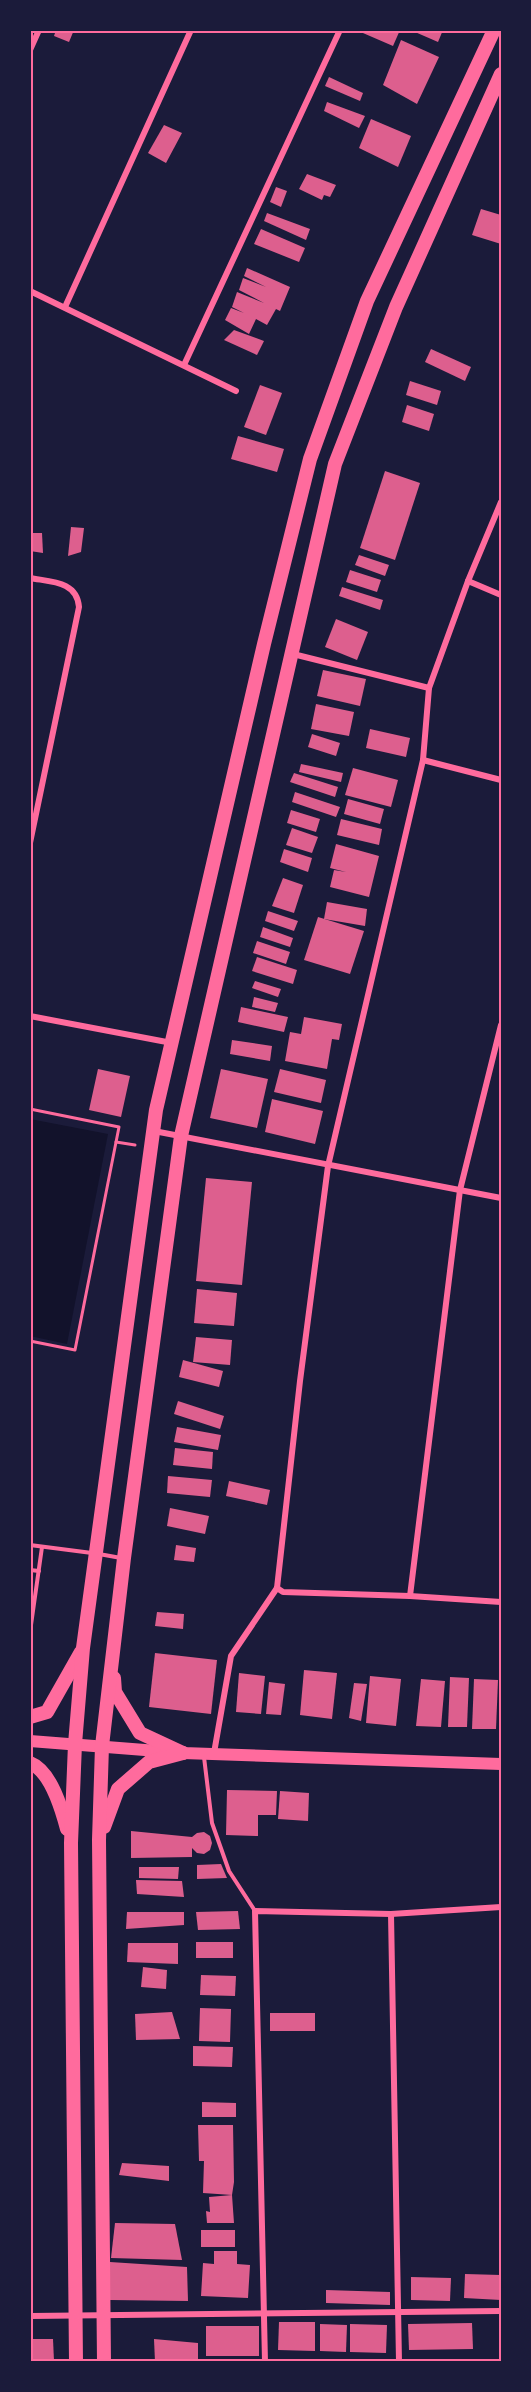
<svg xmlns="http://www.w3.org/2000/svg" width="531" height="2392" viewBox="0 0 531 2392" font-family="'DM Sans',sans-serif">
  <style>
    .water { fill: #12122b }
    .building { fill: #dd5f8e }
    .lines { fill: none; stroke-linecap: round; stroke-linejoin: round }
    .path { stroke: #ff6b9d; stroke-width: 3 }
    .service { stroke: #ff6b9d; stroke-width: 4 }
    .minor { stroke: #ff6b9d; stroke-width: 6 }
    .secondary { stroke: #ff6b9d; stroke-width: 12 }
    .primary { stroke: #ff6b9d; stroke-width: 14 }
    .neatline { fill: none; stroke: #ff6b9d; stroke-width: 2 }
  </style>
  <rect width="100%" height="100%" fill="#1b1b3a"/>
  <!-- water -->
  <polygon class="water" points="30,1119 108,1134 67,1344 30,1336"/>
  <!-- building -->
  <g class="building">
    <polygon points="56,30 74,30 69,42 54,36"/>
    <polygon points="356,30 400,30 393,46"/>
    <polygon points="416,30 443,30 438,42 415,32"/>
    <polygon points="401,40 439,57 417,104 383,85"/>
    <polygon points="329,77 363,93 360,101 325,86"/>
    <polygon points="327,102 365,116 359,128 324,111"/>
    <polygon points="371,119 411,136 398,167 359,148"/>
    <polygon points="164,125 182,133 166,163 148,153"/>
    <polygon points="307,174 336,185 330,197 324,195 322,200 299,189"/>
    <polygon points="276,187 287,191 281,207 270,202"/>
    <polygon points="481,209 501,215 501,244 472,235"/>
    <polygon points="267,213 310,229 306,240 264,221"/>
    <polygon points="261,229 305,248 299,262 254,244"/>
    <polygon points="247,268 290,287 280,311 276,309 267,325 256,319 249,334 225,320 231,308 244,313 232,307 237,292 264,303 239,290 243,278 266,287 244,276"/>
    <polygon points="234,330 264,341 257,355 224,340"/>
    <polygon points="431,349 471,367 465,381 425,362"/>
    <polygon points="410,381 441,391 437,405 406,395"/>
    <polygon points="260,385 282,393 266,435 244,427"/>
    <polygon points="407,405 434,414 429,431 402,422"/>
    <polygon points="238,436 284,449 277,472 231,459"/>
    <polygon points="385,471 420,483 395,560 360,548"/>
    <polygon points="71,527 84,528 81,552 68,556"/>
    <polygon points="30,533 42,533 43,553 30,551"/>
    <polygon points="359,555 389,565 385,576 355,565"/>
    <polygon points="350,570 381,580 377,592 346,582"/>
    <polygon points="342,587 383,600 380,610 339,596"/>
    <polygon points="336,619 368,632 357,660 325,647"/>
    <polygon points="323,670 366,679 360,706 317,696"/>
    <polygon points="316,704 354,712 349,736 311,729"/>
    <polygon points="370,729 410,738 406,757 366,748"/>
    <polygon points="312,734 340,743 336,756 308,747"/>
    <polygon points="301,764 343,773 341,782 299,772"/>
    <polygon points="353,768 398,780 391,807 345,795"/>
    <polygon points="294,773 338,787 335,797 290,782"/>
    <polygon points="295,792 340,807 336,817 292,802"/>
    <polygon points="348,799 384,809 380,824 344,814"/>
    <polygon points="291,810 320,819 316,832 287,823"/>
    <polygon points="341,819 382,829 379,845 337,835"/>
    <polygon points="292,828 318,837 312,853 286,845"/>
    <polygon points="336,844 379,856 369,897 330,887 334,870 346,872 330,868"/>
    <polygon points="284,849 312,858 308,872 280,862"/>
    <polygon points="283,878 303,885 294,913 272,906"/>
    <polygon points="327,902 367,909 365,926 324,919"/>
    <polygon points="268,911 298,921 294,931 265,921"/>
    <polygon points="318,917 364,931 350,974 304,960"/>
    <polygon points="263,927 293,938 290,947 260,937"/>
    <polygon points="257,941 290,952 286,964 253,953"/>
    <polygon points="257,957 297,970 293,984 252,971"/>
    <polygon points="255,981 281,989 278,997 252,988"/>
    <polygon points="254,997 278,1003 275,1012 252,1007"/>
    <polygon points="241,1007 288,1017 284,1032 238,1022"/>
    <polygon points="304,1017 342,1024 339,1040 332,1039 327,1069 285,1061 290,1032 301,1034"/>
    <polygon points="232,1040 272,1046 270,1061 230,1054"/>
    <polygon points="98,1069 130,1076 121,1117 89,1110"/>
    <polygon points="221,1069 268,1079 257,1128 210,1118"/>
    <polygon points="280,1069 326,1080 321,1103 274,1092"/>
    <polygon points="272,1099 323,1111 315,1144 265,1132"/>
    <polygon points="206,1178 252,1182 242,1285 196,1281"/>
    <polygon points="197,1289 237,1293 234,1326 194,1323"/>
    <polygon points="196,1337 232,1340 230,1365 193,1362"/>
    <polygon points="183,1360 223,1371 219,1387 179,1377"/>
    <polygon points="178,1401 224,1416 220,1429 174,1414"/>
    <polygon points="177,1427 221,1435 218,1450 174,1442"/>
    <polygon points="175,1448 213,1452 212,1469 173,1465"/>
    <polygon points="168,1476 212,1480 210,1497 167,1493"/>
    <polygon points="229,1481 270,1490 267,1505 226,1496"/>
    <polygon points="170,1508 209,1516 205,1534 167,1526"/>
    <polygon points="176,1545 196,1548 194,1562 174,1560"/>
    <polygon points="157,1612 184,1614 183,1629 155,1626"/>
    <polygon points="155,1653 217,1660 211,1714 149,1707"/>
    <polygon points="304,1670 337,1673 332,1719 300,1715"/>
    <polygon points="239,1673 265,1676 261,1714 236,1712"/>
    <polygon points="370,1676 401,1679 396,1726 366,1723"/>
    <polygon points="450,1677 469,1678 467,1727 448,1727"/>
    <polygon points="421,1679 445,1681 441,1727 416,1726"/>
    <polygon points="474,1679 498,1680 496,1729 472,1729"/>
    <polygon points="269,1682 285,1684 281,1715 266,1714"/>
    <polygon points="354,1683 367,1684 361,1721 349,1718"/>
    <polygon points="227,1790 277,1791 276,1815 258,1815 258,1836 226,1835"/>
    <polygon points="280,1791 309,1793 308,1821 278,1819"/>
    <polygon points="131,1831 192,1837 197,1833 204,1832 210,1836 212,1843 210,1850 204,1854 197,1853 192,1848 192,1857 131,1858"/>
    <polygon points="221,1864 227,1878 197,1879 197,1865"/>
    <polygon points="139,1867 179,1867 178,1879 139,1878"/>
    <polygon points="136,1880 182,1881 184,1897 137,1894"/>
    <polygon points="238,1911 240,1929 198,1930 196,1912"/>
    <polygon points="127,1912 184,1912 184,1925 126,1929"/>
    <rect x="196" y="1942" width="37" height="16"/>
    <polygon points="128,1943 178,1943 178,1964 127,1962"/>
    <polygon points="143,1967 167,1970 166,1989 141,1987"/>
    <polygon points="201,1975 236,1976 235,1996 200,1995"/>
    <polygon points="200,2008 231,2009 230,2042 199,2041"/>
    <polygon points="172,2012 180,2039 136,2040 135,2014"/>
    <rect x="270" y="2013" width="45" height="18"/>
    <polygon points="193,2046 233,2047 232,2067 193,2066"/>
    <polygon points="202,2102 236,2103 236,2117 202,2117"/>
    <polygon points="198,2125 233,2125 234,2182 232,2195 203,2193 204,2161 199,2161"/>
    <polygon points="122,2163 169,2166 169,2181 119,2175"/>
    <polygon points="232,2195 234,2223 207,2223 206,2211 210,2212 209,2197"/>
    <polygon points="115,2223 175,2224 182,2260 111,2258"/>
    <rect x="201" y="2230" width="34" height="17"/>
    <polygon points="214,2251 237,2251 237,2264 250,2265 248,2298 201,2296 203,2263 214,2264"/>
    <polygon points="110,2262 187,2267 188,2301 110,2300"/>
    <polygon points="465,2274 501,2275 501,2300 464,2298"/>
    <polygon points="411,2277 451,2278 450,2301 411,2300"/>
    <polygon points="326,2290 390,2292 390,2305 326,2303"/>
    <polygon points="279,2322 315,2322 315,2351 278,2350"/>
    <polygon points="472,2323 473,2349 409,2350 408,2324"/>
    <polygon points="320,2324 347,2325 346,2352 320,2351"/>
    <polygon points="350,2324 387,2325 386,2353 350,2352"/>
    <rect x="206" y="2326" width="53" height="30"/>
    <polygon points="30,2339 53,2339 54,2361 30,2361"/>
    <polygon points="154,2339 198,2343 198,2362 155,2362"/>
  </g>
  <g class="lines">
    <!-- path -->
    <g class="path">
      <polyline points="30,1109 119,1127 75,1350 30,1341"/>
      <polyline points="116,1142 135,1145"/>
    </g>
    <!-- service -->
    <g class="service">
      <polyline points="30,1545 92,1553"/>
      <polyline points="99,1554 121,1558"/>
      <polyline points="30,1570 39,1571"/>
      <polyline points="30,1632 42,1547"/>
      <polyline points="204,1757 212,1823 229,1871 255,1911"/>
    </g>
    <!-- minor -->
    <g class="minor">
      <polyline points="30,50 39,30"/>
      <polyline points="30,291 236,391"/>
      <polyline points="65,307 191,30"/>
      <polyline points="184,365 340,30"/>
      <path d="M30 578C51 582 77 581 79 607L30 843"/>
      <polyline points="468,581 501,595"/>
      <polyline points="293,654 429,688"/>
      <polyline points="423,760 501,780"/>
      <polyline points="30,1016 172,1043"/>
      <polyline points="154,1131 501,1198"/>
      <polyline points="277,1588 300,1381 328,1166 423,760 429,688 468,581 501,502"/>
      <polyline points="277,1588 283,1592 410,1596 501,1602"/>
      <polyline points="410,1596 460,1190 501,1025"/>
      <polyline points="214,1753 231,1656 277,1588"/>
      <polyline points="391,1914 399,2362"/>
      <polyline points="30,2316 501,2311"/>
      <polyline points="265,2362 255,1911 391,1914 501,1907"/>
    </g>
    <!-- secondary -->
    <polyline class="secondary" points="30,1741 183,1753 501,1764"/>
    <!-- primary -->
    <g class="primary">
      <polyline points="114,1678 115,1692 140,1733 183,1753"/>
      <polyline points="30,1717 47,1712 81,1652"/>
      <path d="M30 1763C51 1771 62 1810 67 1829"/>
      <polyline points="104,1827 118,1789 149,1762 183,1753"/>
      <polyline points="76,2362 71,1843 75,1744 83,1648 156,1110 264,644 310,459 367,301 494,30"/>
      <polyline points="104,2362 99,1840 102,1746 124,1558 181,1136 335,464 396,307 501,74"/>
    </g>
  </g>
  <!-- border -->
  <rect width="531" height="2392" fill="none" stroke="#1b1b3a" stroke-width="63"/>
  <rect x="32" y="32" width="468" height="2328" class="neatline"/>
</svg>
